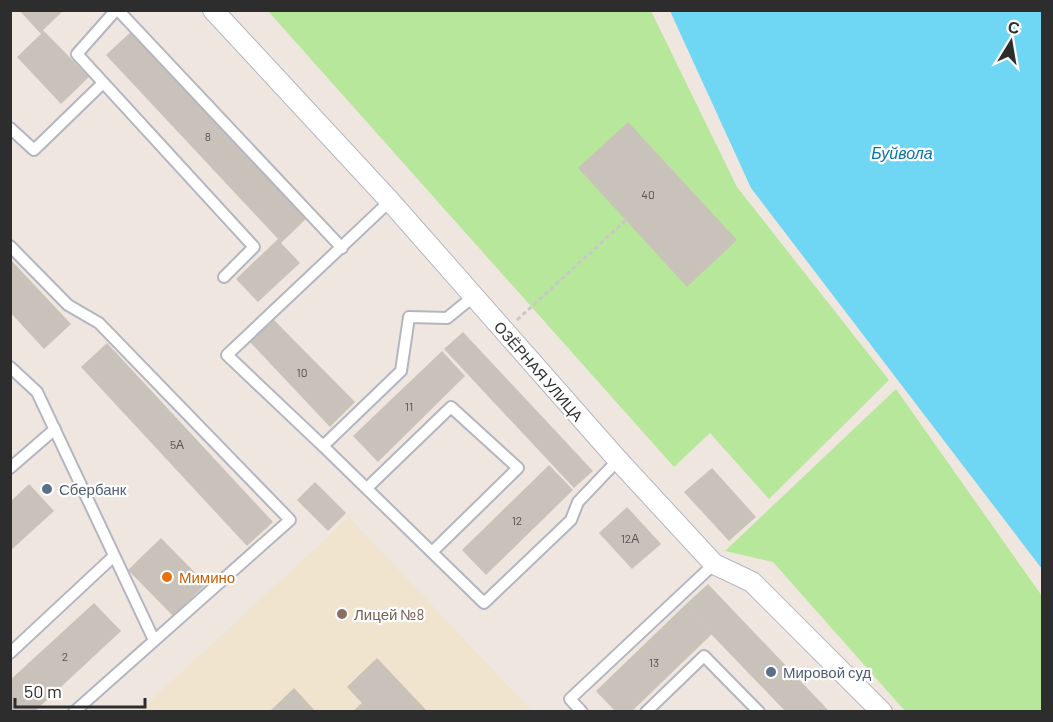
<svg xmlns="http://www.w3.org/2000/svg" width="1053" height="722" viewBox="0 0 1053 722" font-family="Barlow,sans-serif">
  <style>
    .education { fill: #f1e4ce }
    .green { fill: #b7e79a }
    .water { fill: #6fd6f4 }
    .building { fill: #c8c2ba; stroke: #cbc3b8; stroke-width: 1.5 }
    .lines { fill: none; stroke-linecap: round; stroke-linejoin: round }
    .service-casing { stroke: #b3b6c1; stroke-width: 14 }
    .minor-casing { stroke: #b3b6c1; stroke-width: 22 }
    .path { stroke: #c8c8c8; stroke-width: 3; stroke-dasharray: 4.5 3; stroke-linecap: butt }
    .service { stroke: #fff; stroke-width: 10 }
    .minor { stroke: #fff; stroke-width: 20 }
    .service-dot { fill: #5c6f8a; stroke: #fff; stroke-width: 2 }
    .food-dot { fill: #e8710a; stroke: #fff; stroke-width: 2 }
    .education-dot { fill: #8d6e63; stroke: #fff; stroke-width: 2 }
    .labels { text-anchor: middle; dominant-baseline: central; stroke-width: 4.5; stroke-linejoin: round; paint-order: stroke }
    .number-label { font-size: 12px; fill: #545250 }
    .street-label { font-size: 15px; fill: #2d2d2d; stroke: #fff }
    .service-label { font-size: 15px; fill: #4e5e75; stroke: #fff; text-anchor: start }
    .food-label { font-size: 15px; fill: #c56008; stroke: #fff; text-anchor: start }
    .education-label { font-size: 15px; fill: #785e54; stroke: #fff; text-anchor: start }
    .water-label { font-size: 16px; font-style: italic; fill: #0777a7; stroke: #fff }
  </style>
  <rect width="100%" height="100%" fill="#efe7df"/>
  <!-- education -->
  <polygon class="education" points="349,517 532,711 138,712"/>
  <!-- green -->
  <g class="green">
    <polygon points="268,11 651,11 737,187 889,380 769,499 710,433 674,467"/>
    <polygon points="896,389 1042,596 1042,711 905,711 773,562 725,551"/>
  </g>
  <!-- water -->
  <polygon class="water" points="670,11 1042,11 1042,569 751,188"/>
  <!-- building -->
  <g class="building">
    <polygon points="20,10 63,10 42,30 88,77 61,103 18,57 42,34"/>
    <polygon points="134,30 308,216 280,243 299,263 258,301 237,279 279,239 107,55"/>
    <polygon points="628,123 736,240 687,286 579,168"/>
    <polygon points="10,260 70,324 44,348 10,311"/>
    <polygon points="273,320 354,402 330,426 250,341"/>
    <polygon points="463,333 592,471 574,487 445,349"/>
    <polygon points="107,344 272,522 247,545 82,367"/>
    <polygon points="442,352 464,376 378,461 354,436"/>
    <polygon points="549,466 572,490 486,574 463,550"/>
    <polygon points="712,469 755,517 729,540 685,492"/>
    <polygon points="315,483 345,513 328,530 298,500"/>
    <polygon points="29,485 53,511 10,550 10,503"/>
    <polygon points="627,508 660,544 632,568 600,533"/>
    <polygon points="161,539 205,584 173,615 129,570"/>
    <polygon points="708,585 829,712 787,712 685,606"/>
    <polygon points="94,604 120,631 33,712 10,712 10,681"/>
    <polygon points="685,606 712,633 630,712 617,712 597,691"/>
    <polygon points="377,659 427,712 353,712 363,703 348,687"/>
    <polygon points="294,689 315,712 270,712"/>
  </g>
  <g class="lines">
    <!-- service casing -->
    <g class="service-casing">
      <g id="service">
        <polyline points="116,10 77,54 254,247 224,277"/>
        <polyline points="118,10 342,248"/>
        <polyline points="10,128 34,150 103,83"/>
        <polyline points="10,246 68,305 99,323 290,520 74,712"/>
        <polyline points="474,296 447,318 409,317 401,371 323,446 484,603 571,520 578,502 618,460"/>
        <polyline points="10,367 37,392 154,640"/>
        <polyline points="323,446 227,355 390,201"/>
        <polyline points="10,468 55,429"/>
        <polyline points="367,488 451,407 518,468 432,552"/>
        <polyline points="10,653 114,556"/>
        <polyline points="582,712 570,699 714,564"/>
        <polyline points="646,712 704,656 759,712"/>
      </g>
    </g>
    <!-- minor casing -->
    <g class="minor-casing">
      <polyline id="minor" points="213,10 390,201 618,460 714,564 752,582 882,712"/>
    </g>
    <!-- path -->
    <polyline class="path" points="517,320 626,220"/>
    <!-- service -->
    <use href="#service" class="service"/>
    <!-- minor -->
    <use href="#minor" class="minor"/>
  </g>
  <!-- markers -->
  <g class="service-dot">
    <circle cx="47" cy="489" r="6"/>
    <circle cx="771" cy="672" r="6"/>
  </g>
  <circle class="food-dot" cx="167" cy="577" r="6"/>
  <circle class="education-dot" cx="342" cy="614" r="6"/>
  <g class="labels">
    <!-- number labels -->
    <g class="number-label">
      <text x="208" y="136">8</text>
      <text x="648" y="194">40</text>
      <text x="302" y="372">10</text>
      <text x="409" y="406">11</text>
      <text x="177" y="444">5А</text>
      <text x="517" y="520">12</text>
      <text x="630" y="538">12А</text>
      <text x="65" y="656">2</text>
      <text x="654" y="662">13</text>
    </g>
    <!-- street labels -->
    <g class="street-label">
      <text transform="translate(539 371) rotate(49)">ОЗЁРНАЯ УЛИЦА</text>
    </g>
    <!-- service labels -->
    <g class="service-label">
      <text x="59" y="489">Сбербанк</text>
      <text x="783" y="672">Мировой суд</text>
    </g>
    <!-- food labels -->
    <g class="food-label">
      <text x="179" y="577">Мимино</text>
    </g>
    <!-- education labels -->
    <g class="education-label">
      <text x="354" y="614">Лицей №8</text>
    </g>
    <!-- water labels -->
    <g class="water-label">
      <text x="902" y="152">Буйвола</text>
    </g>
  </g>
  <!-- border -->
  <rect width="1053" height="722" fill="none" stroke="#2d2d2d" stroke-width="24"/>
  <!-- north arrow -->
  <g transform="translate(1011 42) rotate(11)" stroke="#ffffff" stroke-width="4.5" paint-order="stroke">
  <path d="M0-4.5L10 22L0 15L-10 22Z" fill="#2d2d2d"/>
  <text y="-9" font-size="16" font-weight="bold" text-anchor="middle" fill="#2d2d2d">С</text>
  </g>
  <!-- scale -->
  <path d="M15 698v9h130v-9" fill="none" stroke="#2d2d2d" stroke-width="3"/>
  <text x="24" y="698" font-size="18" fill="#2d2d2d" stroke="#ffffff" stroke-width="4.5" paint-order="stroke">50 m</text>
</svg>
